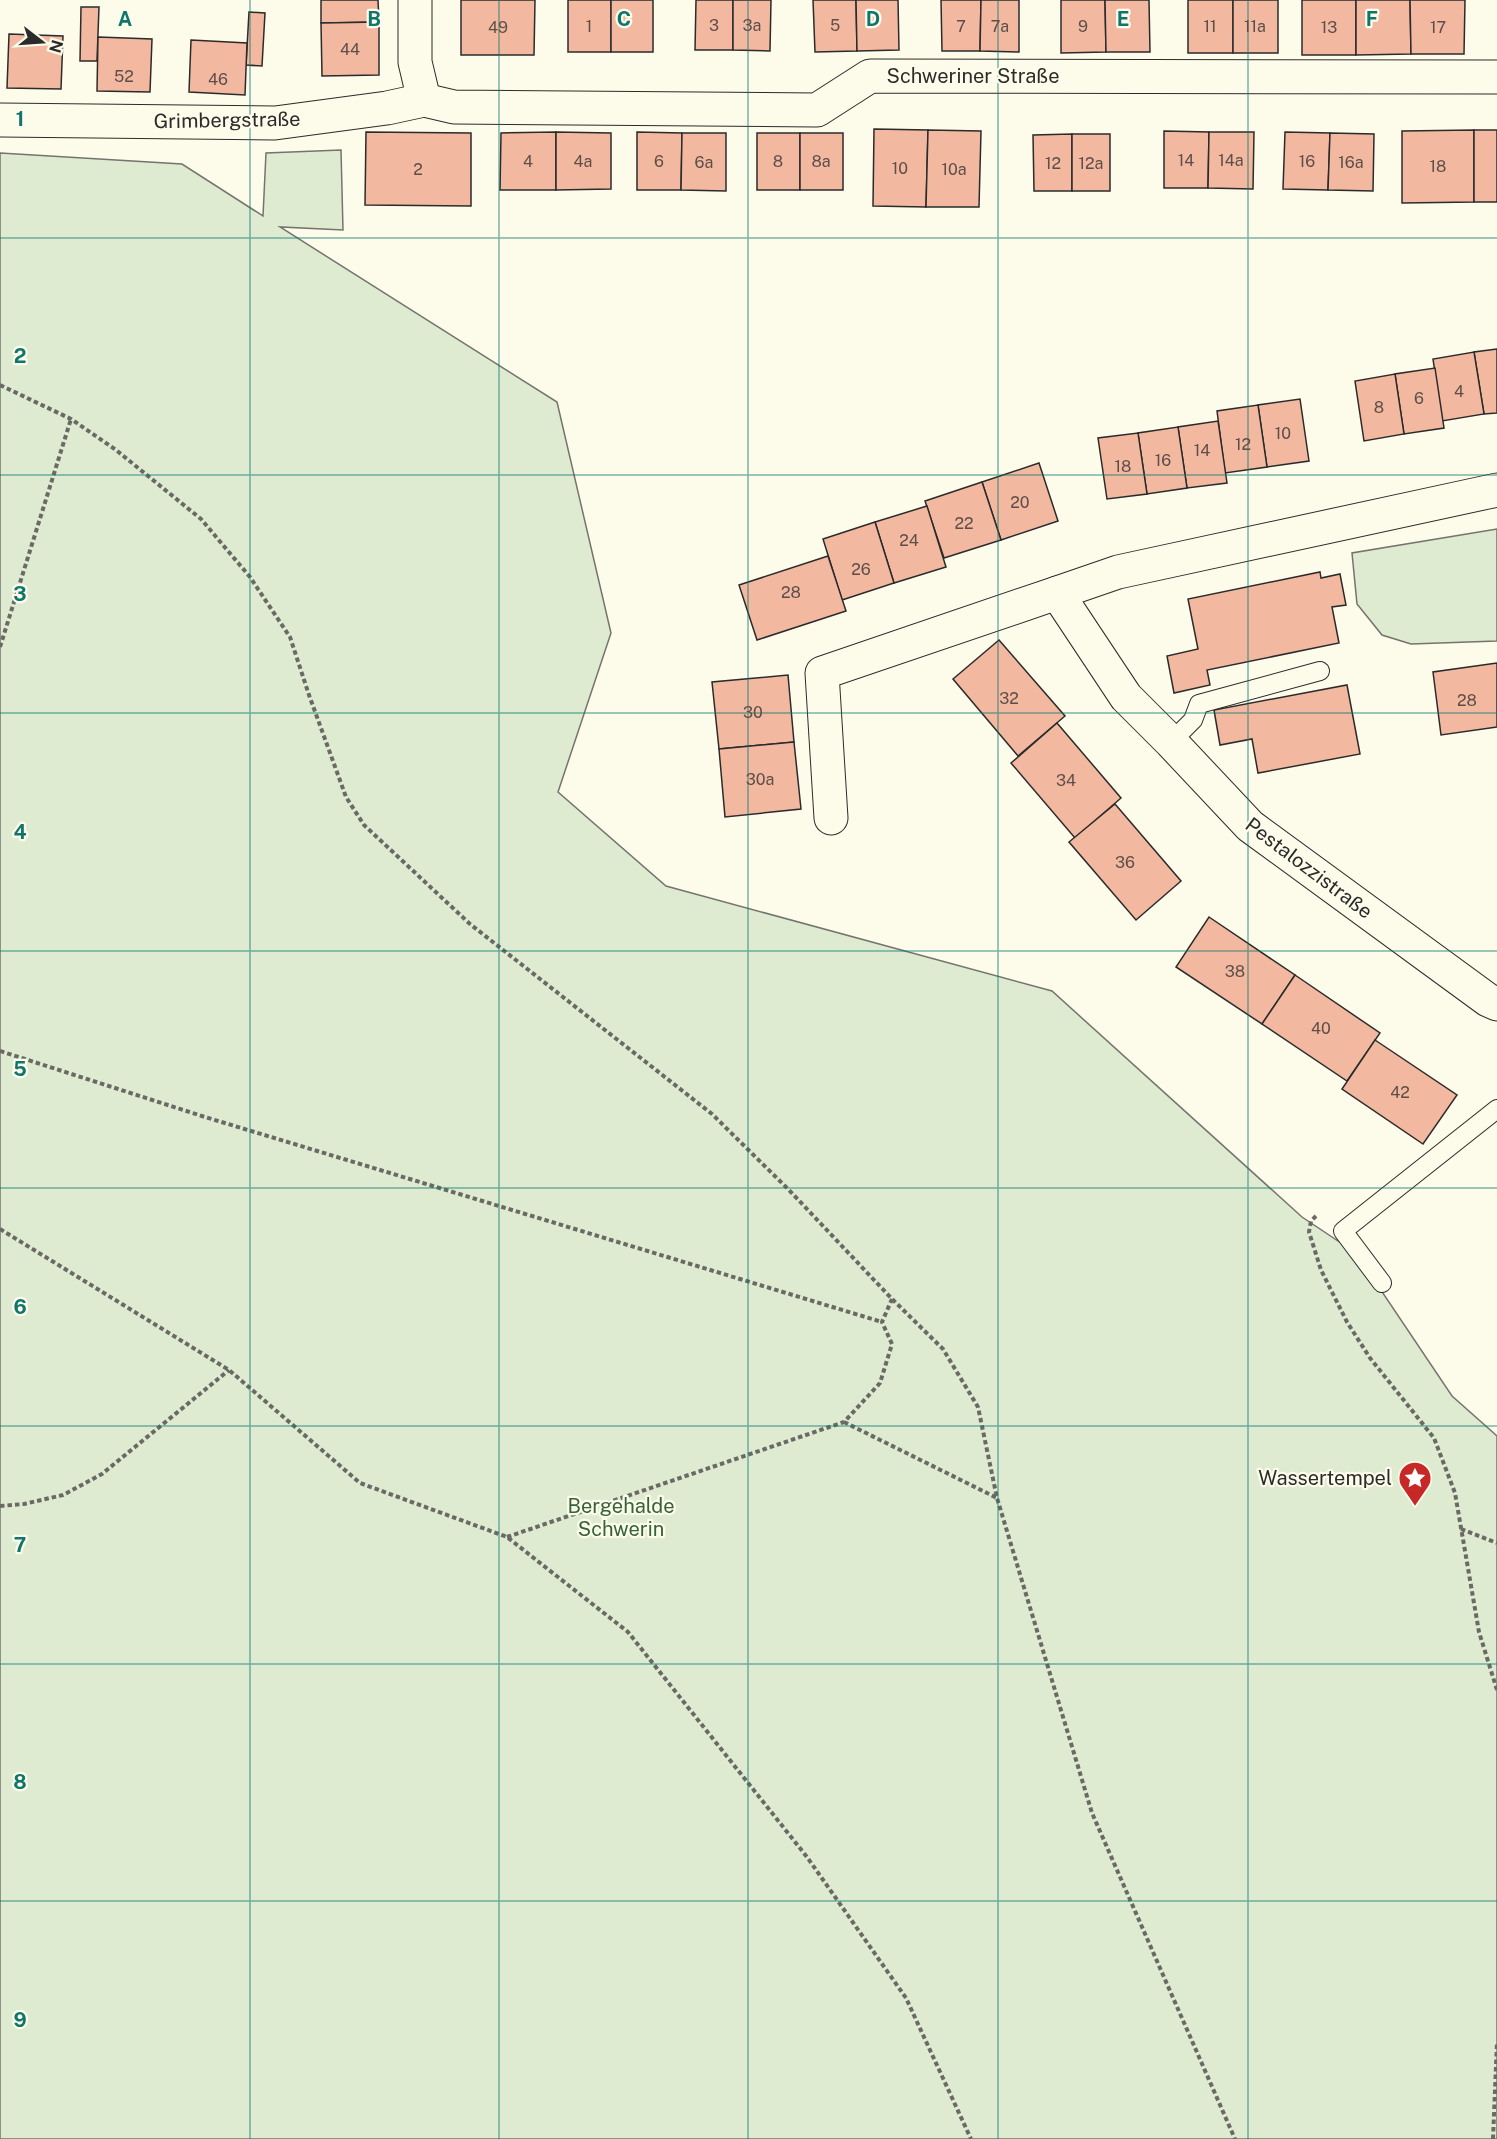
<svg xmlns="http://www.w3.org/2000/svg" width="1497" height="2139" viewBox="0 0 1497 2139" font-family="'Public Sans',sans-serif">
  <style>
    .green { fill: #deebd1; stroke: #74746e; stroke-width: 1.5 }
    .building { fill: #f2b8a0; stroke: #2b2b2b; stroke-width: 1.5 }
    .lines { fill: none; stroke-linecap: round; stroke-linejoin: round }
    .service-casing { stroke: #2b2b2b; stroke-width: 20 }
    .minor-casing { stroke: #2b2b2b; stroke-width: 35 }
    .path { stroke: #6a6964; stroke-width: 4; stroke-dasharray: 4.5 3; stroke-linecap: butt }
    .service { stroke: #fdfbea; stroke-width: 18 }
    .minor { stroke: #fdfbea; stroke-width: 33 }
    .grid { fill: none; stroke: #0f766e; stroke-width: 1.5; stroke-opacity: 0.55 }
    .labels { text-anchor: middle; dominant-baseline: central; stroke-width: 4.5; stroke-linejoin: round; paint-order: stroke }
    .number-label { font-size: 16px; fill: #5d4e48 }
    .street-label { font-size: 20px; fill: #2b2b2b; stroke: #fdfbea }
    .poi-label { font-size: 20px; fill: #2b2b2b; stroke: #fdfbea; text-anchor: end }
    .park-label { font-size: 20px; fill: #34623c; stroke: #fdfbea }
    .grid-label { font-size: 20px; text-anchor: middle; font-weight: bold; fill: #0f766e; stroke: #fdfbea; stroke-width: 4.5; stroke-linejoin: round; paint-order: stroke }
  </style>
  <rect width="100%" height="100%" fill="#fdfbea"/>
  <!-- green -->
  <g class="green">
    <polygon points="341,150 343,230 280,227 557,402 611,633 558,792 666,886 1052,991 1302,1217 1356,1253 1452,1396 1497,1436 1497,2139 0,2139 0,153 182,164 263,216 266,153"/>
    <polygon points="1497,529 1497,641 1411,644 1382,635 1357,604 1352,553"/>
  </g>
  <!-- building -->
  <g class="building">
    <polygon points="321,0 378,0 379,22 321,23"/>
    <polygon points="461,0 535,0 534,55 461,55"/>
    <rect x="568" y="0" width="43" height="52"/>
    <rect x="611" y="0" width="42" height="52"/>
    <polygon points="696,0 733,0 733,50 695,50"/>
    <polygon points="733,0 771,0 770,51 733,50"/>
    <polygon points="813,0 856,0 857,51 815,52"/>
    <polygon points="856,0 898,0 899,50 857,51"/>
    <polygon points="941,0 981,0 980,51 942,51"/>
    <polygon points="981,0 1019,0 1019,52 980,51"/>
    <polygon points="1061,0 1105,0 1106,52 1061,53"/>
    <polygon points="1105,0 1149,0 1150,52 1106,52"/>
    <rect x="1188" y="0" width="45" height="53"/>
    <rect x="1233" y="0" width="45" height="53"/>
    <rect x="1302" y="0" width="54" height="55"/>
    <polygon points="1356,0 1410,0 1411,54 1356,55"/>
    <polygon points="1410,0 1465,0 1464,54 1411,54"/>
    <polygon points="81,7 99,7 97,61 80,61"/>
    <polygon points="249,12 265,13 262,66 246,65"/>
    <polygon points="379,22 379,75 322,76 321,23"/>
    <polygon points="9,34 63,36 61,89 7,88"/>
    <polygon points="98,37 152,39 150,92 97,91"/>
    <polygon points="191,40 247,43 245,95 189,92"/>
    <polygon points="874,129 928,130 926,207 873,206"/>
    <polygon points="928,130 981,131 979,207 926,207"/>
    <polygon points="1474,130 1474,202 1402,203 1402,131"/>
    <rect x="1474" y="130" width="23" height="72"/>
    <polygon points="1164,131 1209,132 1208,188 1164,188"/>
    <polygon points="366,132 471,133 471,206 365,205"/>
    <polygon points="556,132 556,190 500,190 501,133"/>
    <polygon points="556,132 611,133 611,189 556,190"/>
    <polygon points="637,132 682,133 681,190 637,190"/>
    <polygon points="1209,132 1254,132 1253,189 1208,188"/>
    <polygon points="1285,132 1330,133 1328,190 1283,189"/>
    <polygon points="682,133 726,133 726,191 681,190"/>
    <rect x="757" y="133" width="43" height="57"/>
    <rect x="800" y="133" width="43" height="57"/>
    <polygon points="1330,133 1374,134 1373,191 1328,190"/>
    <polygon points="1072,134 1072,191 1034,191 1033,135"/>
    <rect x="1072" y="134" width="38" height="57"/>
    <polygon points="1497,349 1497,413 1484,414 1474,352"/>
    <polygon points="1474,352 1484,414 1442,421 1433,359"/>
    <polygon points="1435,368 1444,428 1404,434 1395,374"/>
    <polygon points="1395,374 1404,434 1364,441 1355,381"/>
    <polygon points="1300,399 1309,461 1267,467 1258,405"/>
    <polygon points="1258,405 1267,467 1225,473 1217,411"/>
    <polygon points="1218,421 1227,483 1187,488 1178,427"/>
    <polygon points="1178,427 1187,488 1147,494 1138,433"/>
    <polygon points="1138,433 1147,494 1107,499 1098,438"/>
    <polygon points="1039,463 1058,521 1001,540 982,482"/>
    <polygon points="982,482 1001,540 944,558 925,501"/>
    <polygon points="927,506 946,567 894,583 875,522"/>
    <polygon points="875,522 894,583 842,600 823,539"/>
    <polygon points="828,556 846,611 757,640 739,585"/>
    <polygon points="1320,572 1321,578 1340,574 1346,605 1332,607 1339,643 1207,670 1210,685 1174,693 1167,656 1198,649 1188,599"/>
    <polygon points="999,640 1065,716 1018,756 953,679"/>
    <polygon points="1497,663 1497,727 1441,735 1433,672"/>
    <polygon points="788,675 794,742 719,749 712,682"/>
    <polygon points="1347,685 1360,754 1258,773 1252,739 1220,745 1214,710"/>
    <polygon points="1057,723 1121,798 1075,838 1011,763"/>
    <polygon points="794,742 801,809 725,817 719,749"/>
    <polygon points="1115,804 1181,881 1136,920 1069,842"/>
    <polygon points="1209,917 1295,975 1262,1024 1176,967"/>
    <polygon points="1295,975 1380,1033 1347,1081 1262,1024"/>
    <polygon points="1375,1040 1457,1095 1423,1144 1342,1089"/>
  </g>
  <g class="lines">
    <!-- service casing -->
    <g class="service-casing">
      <g id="service">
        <polyline points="1171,742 1193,720 1199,704 1320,671"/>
        <polyline points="1382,1283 1343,1231 1497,1109"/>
      </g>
    </g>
    <!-- minor casing -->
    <g class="minor-casing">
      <g id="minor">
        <polyline points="415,0 415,62 424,100"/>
        <polyline points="0,120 275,123 387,108 424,100 454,107 817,110 870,76 1497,77"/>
        <polyline points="1497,490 1118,572 1057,593 1126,697 1171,742 1250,826 1488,1000 1497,1004"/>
        <polyline points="831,818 822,673 1057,593"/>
      </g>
    </g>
    <!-- path -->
    <g class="path">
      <polyline points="0,385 71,419 116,450 201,519 250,577 290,637 309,695 346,797 364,825 470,924 712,1114 789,1190 892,1299 943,1349 978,1407 997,1498 1092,1813 1235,2139"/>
      <polyline points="0,647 71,419"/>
      <polyline points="0,1051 205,1117 882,1322"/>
      <polyline points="1316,1216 1311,1221 1309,1232 1321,1270 1347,1322 1370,1358 1434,1438 1455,1493 1479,1632 1497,1690"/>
      <polyline points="0,1229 229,1370 360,1483 507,1537 628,1632 807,1857 906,1998 971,2139"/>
      <polyline points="844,1422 997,1498"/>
      <polyline points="0,1506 24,1504 63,1495 102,1474 229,1370"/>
      <polyline points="1461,1529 1497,1543"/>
      <polyline points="507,1537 844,1422 880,1383 892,1344 882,1322 892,1299"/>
      <polyline points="1493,2139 1497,2042"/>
    </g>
    <!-- service -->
    <use href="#service" class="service"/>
    <!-- minor -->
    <use href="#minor" class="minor"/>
  </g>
  <!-- grid -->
  <path class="grid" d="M250 0V2139M499 0V2139M748 0V2139M998 0V2139M1248 0V2139M0 238H1497M0 475H1497M0 713H1497M0 951H1497M0 1188H1497M0 1426H1497M0 1664H1497M0 1901H1497"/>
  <!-- icons -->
  <defs>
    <g id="sight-pin" transform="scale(1.725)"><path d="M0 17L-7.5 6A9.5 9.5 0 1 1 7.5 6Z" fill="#c62828" stroke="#fdfbea"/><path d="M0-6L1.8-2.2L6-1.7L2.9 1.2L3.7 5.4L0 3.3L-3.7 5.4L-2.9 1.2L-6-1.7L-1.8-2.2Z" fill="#fff"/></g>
  </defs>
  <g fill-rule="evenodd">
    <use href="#sight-pin" x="1415" y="1478"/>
  </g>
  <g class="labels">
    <!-- number labels -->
    <g class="number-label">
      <text x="714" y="25">3</text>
      <text x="752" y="25">3a</text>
      <text x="835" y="25">5</text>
      <text x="589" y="26">1</text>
      <text x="961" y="26">7</text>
      <text x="1000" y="26">7a</text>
      <text x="1083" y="26">9</text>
      <text x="1210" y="26">11</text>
      <text x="1255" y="26">11a</text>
      <text x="498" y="27">49</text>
      <text x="1329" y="27">13</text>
      <text x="1438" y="27">17</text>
      <text x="350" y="49">44</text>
      <text x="124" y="76">52</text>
      <text x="218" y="79">46</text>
      <text x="1186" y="160">14</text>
      <text x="1231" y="160">14a</text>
      <text x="528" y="161">4</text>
      <text x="583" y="161">4a</text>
      <text x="659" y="161">6</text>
      <text x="778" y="161">8</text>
      <text x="821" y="161">8a</text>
      <text x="1307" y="161">16</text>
      <text x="704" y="162">6a</text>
      <text x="1351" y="162">16a</text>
      <text x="1053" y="163">12</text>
      <text x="1091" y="163">12a</text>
      <text x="1438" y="166">18</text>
      <text x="900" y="168">10</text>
      <text x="418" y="169">2</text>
      <text x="954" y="169">10a</text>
      <text x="1459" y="391">4</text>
      <text x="1419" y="398">6</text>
      <text x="1379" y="407">8</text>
      <text x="1283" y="433">10</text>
      <text x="1243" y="444">12</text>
      <text x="1202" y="450">14</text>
      <text x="1163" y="460">16</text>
      <text x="1123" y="466">18</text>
      <text x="1020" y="502">20</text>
      <text x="964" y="523">22</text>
      <text x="909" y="540">24</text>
      <text x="861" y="569">26</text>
      <text x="791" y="592">28</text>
      <text x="1009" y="698">32</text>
      <text x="1467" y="700">28</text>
      <text x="753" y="712">30</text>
      <text x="760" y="779">30a</text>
      <text x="1066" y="780">34</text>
      <text x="1125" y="862">36</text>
      <text x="1235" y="971">38</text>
      <text x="1321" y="1028">40</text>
      <text x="1400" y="1092">42</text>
    </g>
    <!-- street labels -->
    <g class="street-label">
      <text x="973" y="76">Schweriner Straße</text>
      <text transform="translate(227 120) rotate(-1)">Grimbergstraße</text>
      <text transform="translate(1309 868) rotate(37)">Pestalozzistraße</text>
    </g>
    <!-- poi labels -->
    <g class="poi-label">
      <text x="1392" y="1478">Wassertempel</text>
    </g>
    <!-- park labels -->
    <g class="park-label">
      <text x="621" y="1506">Bergehalde<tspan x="621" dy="23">Schwerin</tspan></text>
    </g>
  </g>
  <g class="grid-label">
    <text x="125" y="26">A</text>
    <text x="374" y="26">B</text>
    <text x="624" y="26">C</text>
    <text x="873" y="26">D</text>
    <text x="1123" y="26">E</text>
    <text x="1372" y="26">F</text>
    <text x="20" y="126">1</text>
    <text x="20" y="363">2</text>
    <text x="20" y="601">3</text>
    <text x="20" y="839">4</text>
    <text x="20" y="1076">5</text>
    <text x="20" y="1314">6</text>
    <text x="20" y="1552">7</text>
    <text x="20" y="1789">8</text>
    <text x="20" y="2027">9</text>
  </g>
  <!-- north arrow -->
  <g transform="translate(42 42) rotate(107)" stroke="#fdfbea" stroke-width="4.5" paint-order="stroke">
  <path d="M0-4.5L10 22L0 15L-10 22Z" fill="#2b2b2b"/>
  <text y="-9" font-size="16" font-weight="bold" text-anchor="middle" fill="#2b2b2b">N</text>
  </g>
</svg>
